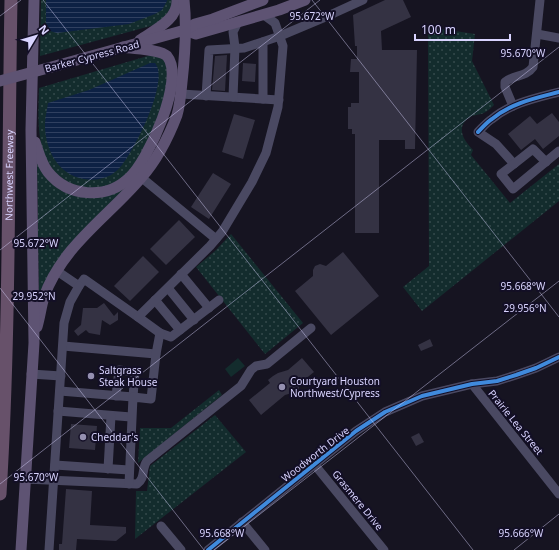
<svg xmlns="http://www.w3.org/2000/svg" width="559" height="550" viewBox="0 0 559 550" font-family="'Noto Sans',sans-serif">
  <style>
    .grass { fill: url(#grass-dots) }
    .pitch { fill: #132c2d }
    .water { fill: url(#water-rules) }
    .building { fill: #343243 }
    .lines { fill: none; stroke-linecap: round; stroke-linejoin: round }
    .minor { stroke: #4a4962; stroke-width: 9 }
    .major { stroke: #5e5373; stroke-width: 11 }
    .highway { stroke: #67516a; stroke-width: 13 }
    .major-bridge { stroke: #5e5373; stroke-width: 11 }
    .cycleway-casing { stroke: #130f26; stroke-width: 6 }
    .cycleway { stroke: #408adc; stroke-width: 4 }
    .ticks { fill: none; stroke: #d9d4ff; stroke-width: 1; stroke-opacity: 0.45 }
    .poi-dot { fill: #9591b1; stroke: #130f26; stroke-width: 1.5 }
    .labels { text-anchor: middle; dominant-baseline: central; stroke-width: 4; stroke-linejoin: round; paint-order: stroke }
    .street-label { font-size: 10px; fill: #d9d4ff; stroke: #130f26 }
    .poi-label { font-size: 10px; fill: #d9d4ff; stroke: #130f26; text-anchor: start }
    .ticks-label { font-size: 10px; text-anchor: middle; fill: #d9d4ff; stroke: #130f26; stroke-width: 4; stroke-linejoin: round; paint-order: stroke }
  </style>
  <defs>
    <pattern id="grass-dots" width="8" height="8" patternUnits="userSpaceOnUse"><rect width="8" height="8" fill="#132c2d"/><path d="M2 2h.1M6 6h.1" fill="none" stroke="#354a4c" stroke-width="1.8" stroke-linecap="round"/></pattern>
    <pattern id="water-rules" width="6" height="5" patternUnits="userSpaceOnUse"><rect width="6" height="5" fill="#0d2144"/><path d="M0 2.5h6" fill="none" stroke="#304060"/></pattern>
  </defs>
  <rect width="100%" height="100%" fill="#161421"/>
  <!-- grass -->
  <g class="grass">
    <polygon points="41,0 174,0 173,6 158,24 40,56"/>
    <path d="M428 27 475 34 472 61 494 105C491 108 486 113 481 114 478 115 475 115 472 116 455 125 462 139 473 150L471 155 510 203 559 164V201L422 311 403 287 429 266Z"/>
    <path d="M158 54 168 64C167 77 167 91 164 103 163 111 142 155 138 161 133 168 122 179 116 183 111 187 90 189 84 188 34 175 38 129 39 88L151 55Z"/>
    <polygon points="37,160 65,189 123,189 124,190 39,299"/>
    <polygon points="231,234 303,323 265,354 196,267 215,251"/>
    <polygon points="219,390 222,395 138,463 140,428 171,428"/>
    <polygon points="215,415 246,452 135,539 136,491 147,491 150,466"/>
  </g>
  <!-- pitch -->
  <polygon class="pitch" points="238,358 245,366 231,377 225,369"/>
  <!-- water -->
  <g class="water">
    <polygon points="46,0 167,0 167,1 162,10 155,14 129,24 57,33 50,31 46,23"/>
    <path d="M150 63H155C170 80 135 149 122 165 119 169 115 172 111 175 103 179 93 181 84 179 58 175 45 149 45 125 45 118 47 110 48 103L89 90Z"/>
  </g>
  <!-- building -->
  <g class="building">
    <polygon points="385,0 403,0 411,17 381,31 382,50 417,50 415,149 405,149 405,140 379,140 379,233 355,233 355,134 352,134 352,129 348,129 348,107 351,107 351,103 359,103 359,72 350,72 351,59 357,59 357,46 355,46 353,15"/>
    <polygon points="227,55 225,91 212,90 215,56"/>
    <polygon points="243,63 256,64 255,82 242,81"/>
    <polygon points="552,113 559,122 559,136 543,149 535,139 521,150 508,134 530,116 537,124"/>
    <polygon points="234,114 255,120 243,159 222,152"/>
    <polygon points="213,173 231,184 209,219 191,207"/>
    <polygon points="179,220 195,237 166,265 150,249"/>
    <polygon points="343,252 379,296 331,335 295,291 313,276 313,270 315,266 320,264 326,266"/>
    <polygon points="143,256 159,272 130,301 114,286"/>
    <polygon points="104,303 114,316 118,312 118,320 110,325 102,320 100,335 89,333 86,330 78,336 74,331 81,325 83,308 97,308"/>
    <polygon points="430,339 433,346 421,351 418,345"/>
    <polygon points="302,358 314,372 299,384 299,391 285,395 261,415 249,400 270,383 268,380 273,376 278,373 288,370"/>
    <polygon points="71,424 97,426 95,450 69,448"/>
    <polygon points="419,433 424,442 416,446 411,437"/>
    <polygon points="66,489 92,491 90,525 126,527 126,533 116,541 77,539 76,550 59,550 59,544 62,544"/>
  </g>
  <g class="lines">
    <!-- minor -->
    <g class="minor">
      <polyline points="537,34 559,38"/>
      <path d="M559 92C536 98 511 103 492 119 487 122 483 127 478 132L496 144 514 164 501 174 513 189 559 151"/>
      <polyline points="181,94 279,100"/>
      <polyline points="206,96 209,50 244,48 280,36 330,15 363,0"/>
      <polyline points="233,97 235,47 233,32 238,22"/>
      <polyline points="263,99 263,42"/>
      <path d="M513 106 505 87V82C515 74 525 78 533 67L540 0"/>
      <polyline points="514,164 533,149 546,162"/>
      <polyline points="142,178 216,239"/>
      <polyline points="57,271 79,286 84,279 138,317"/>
      <polyline points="181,274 209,308"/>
      <polyline points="168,288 194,320"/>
      <polyline points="155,300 180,330"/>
      <polyline points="160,333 171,337 219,300"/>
      <polyline points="63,346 156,354"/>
      <polyline points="31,374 61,376"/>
      <polyline points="472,384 559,494"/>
      <polyline points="60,391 133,397 135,372 119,370 116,396"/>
      <polyline points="58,411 131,417"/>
      <polyline points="314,464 384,550"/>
      <polyline points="55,465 129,470"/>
      <polyline points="108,469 111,416"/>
      <path d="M25 479 137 484C146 478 141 469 147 461L241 386 251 370 256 366 267 364 311 328"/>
      <polyline points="129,484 133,397 151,399 156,354 160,333 138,317 210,246 222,232 252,182 266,153 278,107 283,46 275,23 264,15"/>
      <polyline points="242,522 265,550"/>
      <polyline points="161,526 181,550"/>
      <polyline points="49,550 64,323 70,302 79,286"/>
      <polyline points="208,550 356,431 385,412 422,396 472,384 497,381 516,375 536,368 559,357"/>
    </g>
    <!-- major -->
    <g class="major">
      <polyline points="185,30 196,34 279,10 305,0"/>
      <path d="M140 40C154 30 178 20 177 0"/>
      <polyline points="59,65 185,30 195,24 213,19 263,0"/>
      <path d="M35 142C39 153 41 163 48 172 68 197 106 200 129 178 148 161 186 78 167 56 160 49 133 49 123 47"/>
      <path d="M37 327C40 317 41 307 44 297 62 246 108 217 141 178 156 161 169 136 177 115 180 105 181 93 182 82 185 55 187 27 184 0"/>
      <polyline points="21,550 34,343 31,130 34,0"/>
    </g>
    <!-- highway -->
    <path class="highway" id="s1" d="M0 494C10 329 8 165 11 0"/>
    <!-- major-bridge -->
    <polyline class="major-bridge" points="0,81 59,65"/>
    <!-- cycleway casing -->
    <g class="cycleway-casing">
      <g id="cycleway">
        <path d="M478 132C483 127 487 122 492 119 511 103 536 98 559 92"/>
        <polyline points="208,550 356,431 385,412 422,396 472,384 497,381 516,375 536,368 559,357"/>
      </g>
    </g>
    <!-- cycleway -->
    <use href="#cycleway" class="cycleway"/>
  </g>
  <!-- ticks -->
  <path class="ticks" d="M43 0 473 550M312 0 559 317M0 16 21 0M0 250 320 0M0 288 204 550M0 484 559 47M214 550 559 281M514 550 559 514"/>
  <!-- markers -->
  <g class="poi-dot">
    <circle cx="91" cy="376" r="4"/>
    <circle cx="282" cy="387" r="4"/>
    <circle cx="83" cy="437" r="4"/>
  </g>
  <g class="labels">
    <!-- street labels -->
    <g class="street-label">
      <text transform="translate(92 56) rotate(-15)">Barker Cypress Road</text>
      <text stroke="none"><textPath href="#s1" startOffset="319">Northwest Freeway</textPath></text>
      <text transform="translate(516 422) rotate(51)">Prairie Lea Street</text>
      <text transform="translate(315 454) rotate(-38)">Woodworth Drive</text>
      <text transform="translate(358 500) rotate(51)">Grasmere Drive</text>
    </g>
    <!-- poi labels -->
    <g class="poi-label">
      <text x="99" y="370">Saltgrass<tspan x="99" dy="12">Steak House</tspan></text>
      <text x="290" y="381">Courtyard Houston<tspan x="290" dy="12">Northwest/Cypress</tspan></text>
      <text x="91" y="437">Cheddar's</text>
    </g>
  </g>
  <g class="ticks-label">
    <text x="312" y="20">95.672°W</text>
    <text x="523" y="57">95.670°W</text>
    <text x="36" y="247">95.672°W</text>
    <text x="523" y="290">95.668°W</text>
    <text x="34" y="300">29.952°N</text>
    <text x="525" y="312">29.956°N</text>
    <text x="36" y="481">95.670°W</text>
    <text x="222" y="537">95.668°W</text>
    <text x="521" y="537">95.666°W</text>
  </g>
  <!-- north arrow -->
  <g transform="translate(36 36) rotate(52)" stroke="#130f26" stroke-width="3" paint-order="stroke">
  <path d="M0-3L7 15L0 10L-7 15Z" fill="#d9d4ff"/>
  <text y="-6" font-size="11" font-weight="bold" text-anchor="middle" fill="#d9d4ff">N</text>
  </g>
  <!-- scale -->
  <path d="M415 34v6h95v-6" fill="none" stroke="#d9d4ff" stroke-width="2"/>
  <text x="421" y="34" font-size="12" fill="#d9d4ff" stroke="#130f26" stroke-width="3" paint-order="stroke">100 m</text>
</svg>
